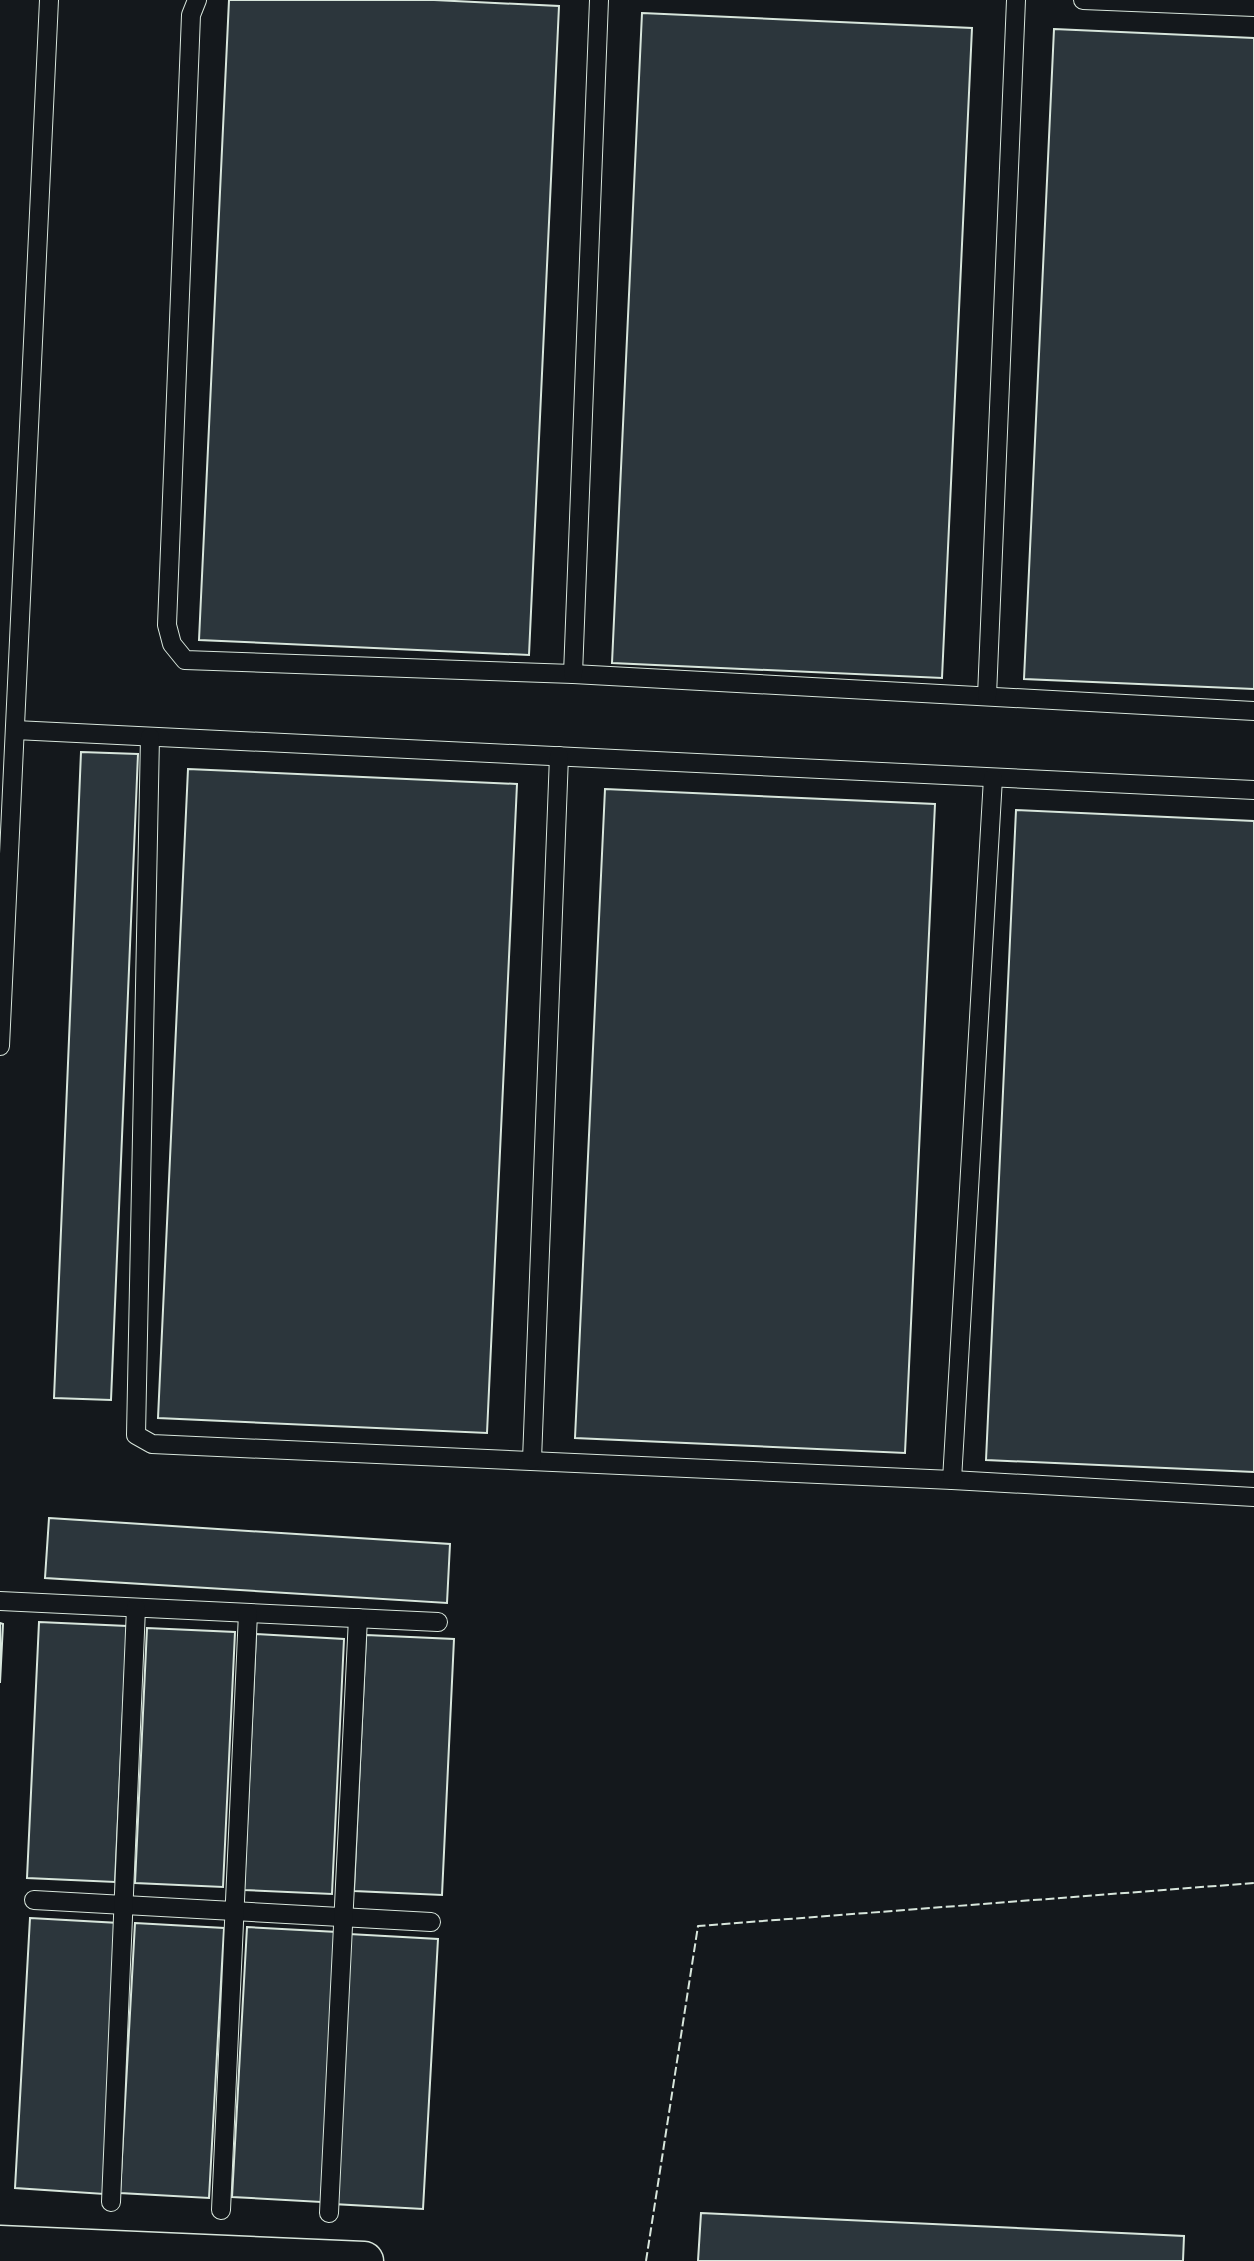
<svg xmlns="http://www.w3.org/2000/svg" width="1254" height="2261" viewBox="0 0 1254 2261" font-family="Jost,sans-serif">
  <style>
    .building { fill: #2c363c; stroke: #d8e6dc; stroke-width: 2 }
    .lines { fill: none; stroke-linecap: round; stroke-linejoin: round }
    .lane-casing { stroke: #d8e6dc; stroke-width: 20 }
    .secondary-casing { stroke: #d8e6dc; stroke-width: 41 }
    .lane { stroke: #14181c; stroke-width: 18 }
    .secondary { stroke: #14181c; stroke-width: 38 }
    .fence { stroke: #d8e6dc; stroke-width: 2; stroke-dasharray: 9 3.5; stroke-linecap: butt }
  </style>
  <rect width="100%" height="100%" fill="#14181c"/>
  <!-- building -->
  <g class="building">
    <polygon points="229,0 434,0 559,6 529,655 199,640"/>
    <polygon points="642,13 972,28 942,678 612,663"/>
    <polygon points="1054,29 1254,38 1254,689 1024,679"/>
    <polygon points="81,752 138,754 111,1400 54,1398"/>
    <polygon points="188,769 517,784 487,1433 158,1418"/>
    <polygon points="605,789 935,804 905,1453 575,1438"/>
    <polygon points="1016,810 1254,821 1254,1472 986,1460"/>
    <polygon points="49,1518 450,1544 447,1603 45,1578"/>
    <polygon points="39,1622 127,1626 115,1882 27,1878"/>
    <polygon points="0,1623 3,1624 0,1683"/>
    <polygon points="147,1628 235,1632 223,1887 135,1883"/>
    <polygon points="256,1634 344,1639 332,1894 244,1890"/>
    <polygon points="366,1635 454,1639 442,1895 354,1891"/>
    <polygon points="30,1918 119,1923 104,2194 15,2188"/>
    <polygon points="135,1923 224,1928 209,2198 120,2193"/>
    <polygon points="247,1927 337,1932 321,2202 232,2197"/>
    <polygon points="349,1934 438,1939 423,2209 333,2204"/>
    <polygon points="701,2213 1184,2236 1183,2261 698,2261"/>
  </g>
  <g class="lines">
    <!-- lane casing -->
    <g class="lane-casing">
      <g id="lane">
        <polyline points="197,0 191,15 167,625 172,644 185,660 573,674 1254,711"/>
        <polyline points="1083,0 1254,7"/>
        <polyline points="573,674 599,0"/>
        <polyline points="987,696 1016,0"/>
        <polyline points="15,730 1254,790"/>
        <polyline points="150,737 136,1435 152,1444 952,1480 1254,1497"/>
        <polyline points="0,1046 49,0"/>
        <polyline points="532,1460 559,756"/>
        <polyline points="952,1480 993,778"/>
        <polyline points="0,1601 438,1622"/>
        <polyline points="34,1900 431,1922"/>
        <polyline points="111,2202 136,1608"/>
        <polyline points="221,2210 248,1613"/>
        <polyline points="329,2213 358,1618"/>
      </g>
    </g>
    <!-- secondary casing -->
    <g class="secondary-casing">
      <polyline id="secondary" points="0,2245 364,2261"/>
    </g>
    <!-- lane -->
    <use href="#lane" class="lane"/>
    <!-- secondary -->
    <use href="#secondary" class="secondary"/>
    <!-- fence -->
    <polyline class="fence" points="646,2261 698,1926 1254,1883"/>
  </g>
</svg>
